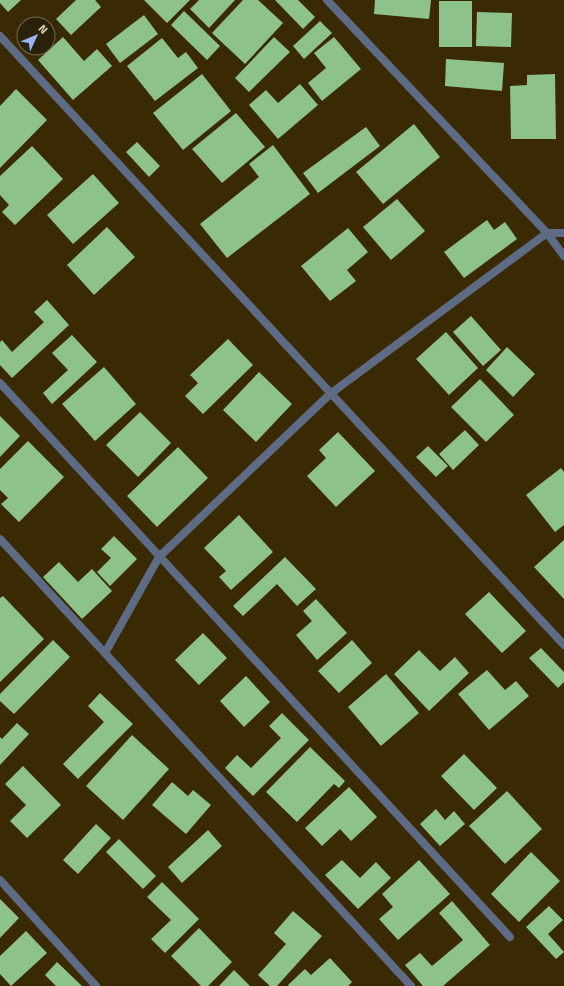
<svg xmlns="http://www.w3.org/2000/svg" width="564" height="986" viewBox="0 0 564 986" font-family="'Titillium Web',sans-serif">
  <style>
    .building { fill: #8dc28b }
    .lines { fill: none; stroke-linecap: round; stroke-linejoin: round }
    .street { stroke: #5e6b84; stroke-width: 8 }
  </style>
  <rect width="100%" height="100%" fill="#3a2a03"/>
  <!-- building -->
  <g class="building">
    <polygon points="0,0 21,0 8,12 0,3"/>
    <polygon points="76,0 95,0 101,7 71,35 56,19"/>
    <polygon points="144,0 190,0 167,23"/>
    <polygon points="199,0 235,0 209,28 190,9"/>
    <polygon points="243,0 258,0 283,23 245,64 212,33"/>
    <polygon points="275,0 298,0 315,17 303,29"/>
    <polygon points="375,0 431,0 429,19 374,14"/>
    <rect x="439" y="1" width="33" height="46"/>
    <polygon points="184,11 220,46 207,60 171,25"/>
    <polygon points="477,12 512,13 511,47 476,46"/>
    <polygon points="144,15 158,34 120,63 106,44"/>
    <polygon points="320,21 332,33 304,59 293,46"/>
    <polygon points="63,37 84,61 97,49 112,66 73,100 38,60"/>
    <polygon points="274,37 290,52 249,92 235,78"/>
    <polygon points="334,37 361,69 322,101 308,83 326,68 314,53"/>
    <polygon points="162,38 178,58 186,52 198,68 155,101 127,66"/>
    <polygon points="446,59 504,63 502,91 445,86"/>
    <polygon points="202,74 231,111 183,150 153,113"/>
    <polygon points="555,74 556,139 511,139 510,86 527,85 527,75"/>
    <polygon points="300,84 318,105 278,139 249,105 266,90 278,103"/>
    <polygon points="16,89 47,120 0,168 0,106"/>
    <polygon points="236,113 265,147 222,183 192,149"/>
    <polygon points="414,124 440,157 383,204 356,172"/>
    <polygon points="366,127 380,146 318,193 303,173"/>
    <polygon points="137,142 160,166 149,177 126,152"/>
    <polygon points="273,145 310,194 227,258 200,224 259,177 249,164"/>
    <polygon points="32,146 63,179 15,225 2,212 9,205 0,195 0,176"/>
    <polygon points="93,174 119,203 73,244 47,215"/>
    <polygon points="397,199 425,231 391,260 363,227"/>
    <polygon points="487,220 494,230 505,222 517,239 464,278 444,252"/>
    <polygon points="107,227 135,257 94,295 67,265"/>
    <polygon points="348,228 368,252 347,270 356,281 330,301 301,266"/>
    <polygon points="47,300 69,325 12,378 0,365 0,342 2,340 12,352 44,322 34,312"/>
    <polygon points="471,316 501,350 483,366 453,332"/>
    <polygon points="446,332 478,368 449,395 416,359"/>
    <polygon points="72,335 97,362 52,404 43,393 68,370 52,353"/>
    <polygon points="228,339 253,365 203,414 185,396 198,383 190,375"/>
    <polygon points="507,347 535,374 513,397 486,370"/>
    <polygon points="104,367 136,404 95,441 62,404"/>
    <polygon points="259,372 292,404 256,442 223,410"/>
    <polygon points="480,379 514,415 486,442 451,407"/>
    <polygon points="140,412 171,443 138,477 106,445"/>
    <polygon points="0,416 20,436 0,457"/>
    <polygon points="465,430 479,445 453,470 439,454"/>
    <polygon points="338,432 375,471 336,507 307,476 326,458 319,450"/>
    <polygon points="28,441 64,477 19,522 1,504 8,498 0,490 0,469"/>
    <polygon points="428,446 448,466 436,477 416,457"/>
    <polygon points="178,447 208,478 157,527 127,496"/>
    <polygon points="561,468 564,472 564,525 555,532 526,495"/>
    <polygon points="239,515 273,552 231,590 219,577 226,571 204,548"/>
    <polygon points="114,536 137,559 110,586 97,572 111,558 101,549"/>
    <polygon points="564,540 564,599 534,567"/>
    <polygon points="285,557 316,589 297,606 277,584 243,616 233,606"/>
    <polygon points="59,562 78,582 92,569 112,591 82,619 43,577"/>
    <polygon points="489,592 526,631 502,653 465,614"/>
    <polygon points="3,596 44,639 0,682 0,598"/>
    <polygon points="316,599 347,633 317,660 296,635 312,621 303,611"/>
    <polygon points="203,633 227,658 199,685 175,660"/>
    <polygon points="53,640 70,657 14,714 0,701 0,694"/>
    <polygon points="352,640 372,663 339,693 318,671"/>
    <polygon points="541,648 564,672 564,682 558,688 529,658"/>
    <polygon points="419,650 440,671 455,657 469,673 429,711 394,674"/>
    <polygon points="487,670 505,690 516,681 529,696 489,730 458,694"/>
    <polygon points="386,674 419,713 381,746 348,707"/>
    <polygon points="246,676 270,702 244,727 220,701"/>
    <polygon points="100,693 133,724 78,779 63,764 104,722 88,706"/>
    <polygon points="282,713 309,740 253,796 225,768 237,755 251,768 281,738 269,726"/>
    <polygon points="17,723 29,734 0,765 0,737 2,739"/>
    <polygon points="132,735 169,769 123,820 86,786"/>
    <polygon points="310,747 345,781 339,788 334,784 297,822 266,792"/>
    <polygon points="464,754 497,788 474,810 441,776"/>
    <polygon points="23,766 61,805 27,838 10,821 26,805 5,784"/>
    <polygon points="172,782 188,796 193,790 211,805 186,834 152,805"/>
    <polygon points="349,787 377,817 351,841 340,829 322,846 305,828"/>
    <polygon points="507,791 542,829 505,864 469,826"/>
    <polygon points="436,809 445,820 454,811 465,824 440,846 420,824"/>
    <polygon points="96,824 111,838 78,874 63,860"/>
    <polygon points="208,830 222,846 182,883 168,867"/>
    <polygon points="119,839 156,876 143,889 106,852"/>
    <polygon points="531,852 560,881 519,922 491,894"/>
    <polygon points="342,860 360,878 376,862 391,878 358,909 325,875"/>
    <polygon points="419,860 450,894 398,940 379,919 393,907 382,894"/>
    <polygon points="162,882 199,919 165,953 151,939 171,920 147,897"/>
    <polygon points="0,899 19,918 0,938"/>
    <polygon points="452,901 490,945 443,986 423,986 405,965 420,953 432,966 463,940 439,913"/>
    <polygon points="549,906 563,920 548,934 564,952 556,959 526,927"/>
    <polygon points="293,911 322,936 277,986 270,986 258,975 286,944 274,933"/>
    <polygon points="199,928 232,962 208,986 201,986 171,956"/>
    <polygon points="26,931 47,953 11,986 0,974 0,956"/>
    <polygon points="330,958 352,982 348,986 289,986 288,985 305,969 311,975"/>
    <polygon points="57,962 82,986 56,986 45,975"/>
    <polygon points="234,970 250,986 219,986"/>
  </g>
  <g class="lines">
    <!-- street -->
    <g class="street">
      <polyline points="327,0 547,233 564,256"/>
      <polyline points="0,36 564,645"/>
      <polyline points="0,383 510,937"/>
      <polyline points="0,539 411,986"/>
      <polyline points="105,653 159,557 330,394 547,233 564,233"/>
      <polyline points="0,880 96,986"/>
    </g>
  </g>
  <!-- north arrow -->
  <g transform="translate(36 36) rotate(46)"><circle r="19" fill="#2b210b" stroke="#74674d"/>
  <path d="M0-3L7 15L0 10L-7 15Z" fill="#94b7fd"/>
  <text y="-6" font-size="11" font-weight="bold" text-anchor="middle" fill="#e2d1b0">N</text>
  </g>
</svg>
